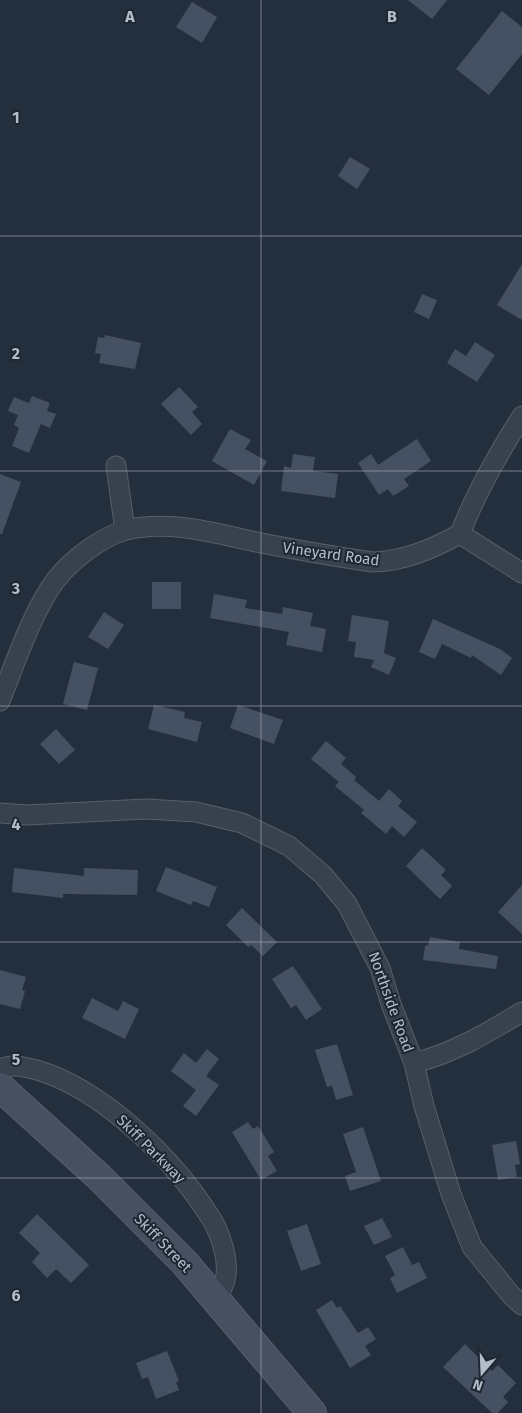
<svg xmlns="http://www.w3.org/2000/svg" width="522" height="1413" viewBox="0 0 522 1413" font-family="'Fira Sans',sans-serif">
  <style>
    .building { fill: #455162 }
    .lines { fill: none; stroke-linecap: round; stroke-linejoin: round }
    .street-casing { stroke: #565f6c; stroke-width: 21 }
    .secondary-casing { stroke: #565f6c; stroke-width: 30 }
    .street { stroke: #38414e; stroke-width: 19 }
    .secondary { stroke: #465061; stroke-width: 28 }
    .grid { fill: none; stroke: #b4bcc9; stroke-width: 1; stroke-opacity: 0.55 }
    .labels { text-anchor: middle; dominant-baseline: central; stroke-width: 4; stroke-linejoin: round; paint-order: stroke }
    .street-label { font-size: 15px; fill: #b4bcc9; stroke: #1d2633 }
    .grid-label { font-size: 16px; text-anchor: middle; font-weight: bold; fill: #b4bcc9; stroke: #1d2633; stroke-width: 4; stroke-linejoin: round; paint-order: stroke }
  </style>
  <rect width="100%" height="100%" fill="#242f3e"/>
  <!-- building -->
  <g class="building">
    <polygon points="408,0 447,0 432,19"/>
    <polygon points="192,2 217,17 202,43 176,27"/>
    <polygon points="502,11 522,27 522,54 489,95 456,69"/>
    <polygon points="350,157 370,169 357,189 338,176"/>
    <polygon points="522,264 522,320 497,305"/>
    <polygon points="422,294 437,300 429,319 414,312"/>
    <polygon points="105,335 141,343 135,369 99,363 101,354 95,353 98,337 104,338"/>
    <polygon points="475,342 495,355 477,382 447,363 455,349 466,356"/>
    <polygon points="179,387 198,407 192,412 202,424 191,435 161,404"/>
    <polygon points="32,396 50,403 47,411 56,414 50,428 41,424 29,453 12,446 19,428 14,425 18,415 8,411 14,397 29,403"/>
    <polygon points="230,429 251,440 245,449 267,461 254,485 212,461"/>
    <polygon points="417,439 431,461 404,479 409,486 393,496 388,489 379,495 358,463 371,454 378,465"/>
    <polygon points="293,454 315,457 313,471 338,474 335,498 281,491 284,466 291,468"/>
    <polygon points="0,474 21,482 2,534 0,534"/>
    <rect x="152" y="582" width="29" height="27"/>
    <polygon points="214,594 247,600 245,608 282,614 283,607 313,613 310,626 326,629 322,652 286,645 289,632 210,618"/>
    <polygon points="104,612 124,625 108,649 88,637"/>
    <polygon points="352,615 389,621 384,653 396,658 389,675 371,667 374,660 354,657 356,642 348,641"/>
    <polygon points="433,619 500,649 512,658 501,675 472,655 471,658 442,644 435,659 419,652"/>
    <polygon points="74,662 98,668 87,710 63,704"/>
    <polygon points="154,705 185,712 184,718 202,722 197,742 148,729"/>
    <polygon points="238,705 283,720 274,744 230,728"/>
    <polygon points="56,729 75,750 59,764 40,744"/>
    <polygon points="326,741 346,758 341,764 356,777 354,780 379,801 389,789 402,801 398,806 417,822 404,837 392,826 386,834 361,813 364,810 335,786 339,782 311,759"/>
    <polygon points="422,848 446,870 441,875 452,886 440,899 406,866"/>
    <polygon points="166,867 217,887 209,907 193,901 191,905 156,891"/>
    <polygon points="14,868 84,876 84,868 138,870 137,895 63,894 63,898 12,892"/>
    <polygon points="522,885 522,934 498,912"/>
    <polygon points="242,908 277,942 263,956 251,945 248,947 226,925"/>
    <polygon points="430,937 460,942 459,949 498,956 496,969 423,960 425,946 428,945"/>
    <polygon points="293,966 322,1009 306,1020 296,1005 291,1008 272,979"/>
    <polygon points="0,970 26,977 22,990 25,991 20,1009 0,1004"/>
    <polygon points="92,998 118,1011 123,1001 139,1009 125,1039 82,1018"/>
    <polygon points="337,1044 353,1095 336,1100 332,1086 327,1087 315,1050"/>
    <polygon points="207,1049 219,1059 206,1076 219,1085 196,1116 183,1106 196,1090 171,1071 184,1053 196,1063"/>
    <polygon points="248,1122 253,1129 258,1126 274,1152 268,1156 277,1171 261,1180 232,1132"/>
    <polygon points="363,1127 381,1181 350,1191 345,1176 356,1172 343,1134"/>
    <polygon points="516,1141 520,1164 515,1165 517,1177 498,1180 492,1145"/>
    <polygon points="37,1214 89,1265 71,1283 56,1269 47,1278 32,1262 40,1253 19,1233"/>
    <polygon points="382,1218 392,1237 374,1245 364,1226"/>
    <polygon points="307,1224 321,1264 301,1271 287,1231"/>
    <polygon points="403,1247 412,1265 419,1262 427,1278 397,1293 390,1278 395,1275 385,1256"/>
    <polygon points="332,1300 337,1308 340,1306 358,1333 368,1327 376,1339 365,1346 371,1355 350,1368 316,1310"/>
    <polygon points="465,1344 492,1371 498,1365 516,1383 503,1397 508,1402 498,1413 492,1413 443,1367"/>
    <polygon points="167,1351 179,1381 176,1382 179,1390 156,1399 148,1377 142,1379 136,1363"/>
  </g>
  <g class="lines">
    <!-- street casing -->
    <g class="street-casing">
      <g id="street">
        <polyline points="116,466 125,530"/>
        <polyline points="460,534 522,573"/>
        <path d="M0 701C15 664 32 612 55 581 71 560 101 537 126 530 169 519 218 534 261 543 298 550 335 557 373 562 405 561 432 549 460 534 476 492 498 454 522 416"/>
        <polyline points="0,813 27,815 146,809 196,812 242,823 289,846 323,875 347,904 380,968 391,1004 414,1063 424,1106 451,1194 472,1247 511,1295 522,1305"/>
        <path d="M414 1063C454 1053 487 1033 522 1012"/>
        <path d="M0 1069C13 1063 24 1067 37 1070 104 1090 176 1161 212 1220 221 1235 228 1258 226 1275 225 1285 221 1290 215 1298"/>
      </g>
    </g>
    <!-- secondary casing -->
    <g class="secondary-casing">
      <polyline id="secondary" points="0,1087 98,1176 184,1262 312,1413"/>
    </g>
    <!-- street -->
    <use href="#street" class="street"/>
    <!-- secondary -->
    <use href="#secondary" class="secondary"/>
  </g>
  <!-- grid -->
  <path class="grid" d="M261 0V1413M0 236H522M0 471H522M0 706H522M0 942H522M0 1178H522"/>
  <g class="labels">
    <!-- street labels -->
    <g class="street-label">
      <text transform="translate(331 554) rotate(8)">Vineyard Road</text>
      <text transform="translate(391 1002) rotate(70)">Northside Road</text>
      <text transform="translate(151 1149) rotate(45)">Skiff Parkway</text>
      <text transform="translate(163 1243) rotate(46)">Skiff Street</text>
    </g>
  </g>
  <g class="grid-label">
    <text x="130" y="22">A</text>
    <text x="392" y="22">B</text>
    <text x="16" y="123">1</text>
    <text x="16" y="359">2</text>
    <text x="16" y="594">3</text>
    <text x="16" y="830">4</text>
    <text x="16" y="1065">5</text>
    <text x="16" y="1301">6</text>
  </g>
  <!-- north arrow -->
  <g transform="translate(482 1373) rotate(199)" stroke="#1d2633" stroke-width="4" paint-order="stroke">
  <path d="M0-4L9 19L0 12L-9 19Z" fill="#b4bcc9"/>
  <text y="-8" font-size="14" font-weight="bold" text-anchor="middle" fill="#b4bcc9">N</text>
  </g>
</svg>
